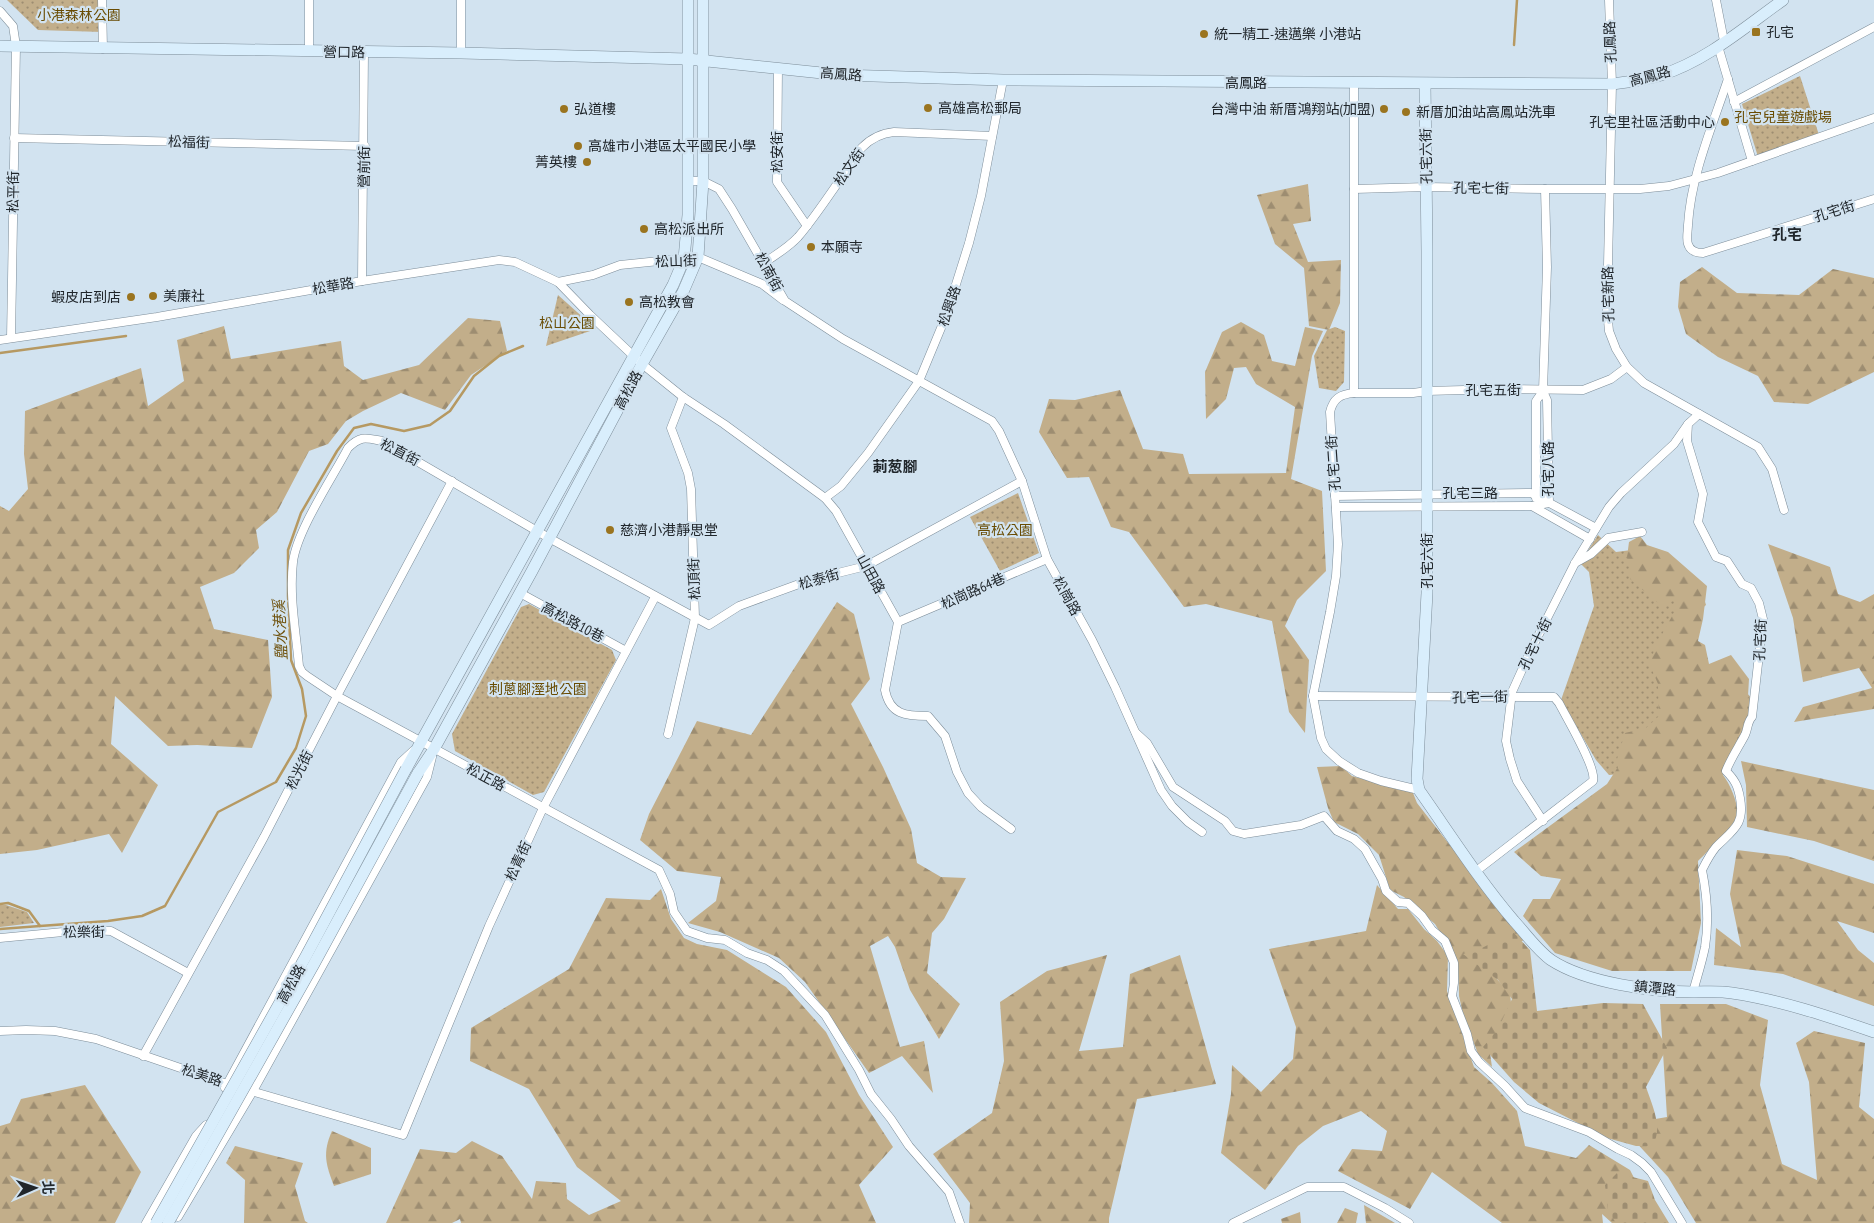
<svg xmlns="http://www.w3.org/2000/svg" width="1874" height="1223" viewBox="0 0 1874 1223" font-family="'PT Sans Narrow','Noto Sans TC',sans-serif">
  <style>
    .grass { fill: url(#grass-dots) }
    .forest { fill: url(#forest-firs) }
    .cemetery { fill: url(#cemetery-stones) }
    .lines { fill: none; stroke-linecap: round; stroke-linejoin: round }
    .stream { stroke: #b69962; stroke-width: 2.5 }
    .street-casing { stroke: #7d8d99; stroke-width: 9 }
    .secondary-casing { stroke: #7d8d99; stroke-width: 12 }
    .street { stroke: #fff; stroke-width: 8 }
    .secondary { stroke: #d9eefc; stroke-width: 11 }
    .secondary-bridge-casing { stroke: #7d8d99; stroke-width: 12; stroke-linecap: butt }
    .secondary-bridge { stroke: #d9eefc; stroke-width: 11 }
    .poi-dot { fill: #9a741f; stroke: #d2e3f0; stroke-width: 2 }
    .labels { text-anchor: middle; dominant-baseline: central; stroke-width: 4.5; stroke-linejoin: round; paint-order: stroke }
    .park-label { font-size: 14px; fill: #694c03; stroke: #d2e3f0 }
    .poi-label { font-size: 14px; fill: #20262b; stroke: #d2e3f0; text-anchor: start }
    .street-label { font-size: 14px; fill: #20262b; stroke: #d2e3f0 }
    .neighbourhood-label { font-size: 15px; font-weight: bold; fill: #20262b; stroke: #d2e3f0 }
    .water-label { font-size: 15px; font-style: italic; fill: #6f520e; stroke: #d2e3f0 }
  </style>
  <defs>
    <pattern id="grass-dots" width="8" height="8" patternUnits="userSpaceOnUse" patternTransform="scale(1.25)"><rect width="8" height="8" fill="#c2ae8a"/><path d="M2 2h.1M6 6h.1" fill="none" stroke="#9d8d71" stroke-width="1.8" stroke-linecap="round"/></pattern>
    <pattern id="forest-firs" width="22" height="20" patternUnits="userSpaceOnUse" patternTransform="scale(1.25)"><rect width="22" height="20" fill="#c2ae8a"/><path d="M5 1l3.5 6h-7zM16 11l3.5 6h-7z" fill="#9d8d71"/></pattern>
    <pattern id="cemetery-stones" width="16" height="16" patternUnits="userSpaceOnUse" patternTransform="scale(1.25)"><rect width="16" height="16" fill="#c2ae8a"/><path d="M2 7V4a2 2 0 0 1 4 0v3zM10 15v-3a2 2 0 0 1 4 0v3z" fill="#9d8d71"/></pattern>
  </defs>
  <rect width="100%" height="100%" fill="#d2e3f0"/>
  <!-- grass -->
  <g class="grass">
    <polygon points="7,0 102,0 102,32 38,30"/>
    <polygon points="1800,76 1819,135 1758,157 1742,104"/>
    <polygon points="558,295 596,329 546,346"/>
    <polygon points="1335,327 1345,331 1344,382 1336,391 1319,388 1314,356 1327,330"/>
    <polygon points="1018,493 1039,553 1000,571 970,517"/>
    <polygon points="1598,535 1616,552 1647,548 1702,591 1706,605 1688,620 1691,650 1722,677 1738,682 1752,699 1750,723 1730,765 1609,775 1596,760 1561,700 1594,606 1589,572 1580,563"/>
    <polygon points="529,604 612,650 616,660 544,792 533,795 455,751 452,734 521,607"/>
    <polygon points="0,905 6,905 27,912 34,923 0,927"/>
  </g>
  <!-- forest -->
  <g class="forest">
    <polygon points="1308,184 1311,221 1293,224 1308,262 1341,260 1340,303 1329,330 1309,326 1304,268 1275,244 1257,195"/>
    <polygon points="1702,267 1737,293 1799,295 1833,269 1874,278 1874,372 1808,404 1774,402 1758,376 1718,357 1686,334 1678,307 1680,282"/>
    <polygon points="468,318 500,321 507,351 471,375 445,410 401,393 363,411 346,421 328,444 309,451 277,512 256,530 259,548 234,573 200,587 214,629 268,640 272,697 252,748 197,745 168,746 115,696 111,744 158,785 122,853 109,834 37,850 0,854 0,506 9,511 28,489 24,454 25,411 141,368 148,406 184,381 177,340 224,326 231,359 341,341 344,366 363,380 419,365"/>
    <polygon points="1241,322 1264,335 1272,361 1295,366 1305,327 1323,331 1312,356 1291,479 1322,491 1326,571 1297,600 1285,626 1309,660 1305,733 1289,712 1272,621 1206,604 1184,607 1129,532 1111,527 1089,477 1067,478 1039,432 1049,399 1075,400 1120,390 1143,449 1183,454 1189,474 1286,473 1295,407 1256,384 1246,367 1234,368 1226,399 1206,419 1205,372 1222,332"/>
    <path d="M1640 536 1647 545 1668 552 1707 586 1703 619 1698 641 1705 645 1709 664 1731 655 1749 679 1747 713 1723 775C1730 784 1739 804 1737 816 1735 825 1706 853 1698 861L1701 923 1691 971H1612L1555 953 1523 916 1533 899H1550L1561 879 1541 876 1514 852 1607 784 1618 767 1617 759 1625 733 1646 728 1659 716 1658 684 1650 665 1655 647 1676 609 1675 598 1664 608 1630 579 1632 565 1627 557 1629 542Z"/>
    <polygon points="1768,544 1830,567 1838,594 1860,602 1874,594 1874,709 1794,722 1803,707 1872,688 1859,668 1803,682 1793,618"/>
    <polygon points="837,602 854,614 870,679 851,704 883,767 911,829 917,863 941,877 966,878 944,919 932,933 927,973 960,1004 939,1039 910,990 895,947 888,936 870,946 900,1047 924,1041 933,1093 902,1056 869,1073 805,982 779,958 720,932 688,923 716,901 721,877 677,871 640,840 649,814 697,721 751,735"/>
    <polygon points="1741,761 1874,790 1874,861 1814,841 1747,827 1746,785"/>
    <polygon points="1341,766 1352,776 1413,793 1417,803 1524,940 1500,952 1475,956 1510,993 1512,1012 1489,1046 1492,1067 1478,1054 1463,1014 1459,996 1458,961 1435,924 1404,897 1390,890 1379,855 1358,834 1334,822 1328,808 1317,767"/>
    <polygon points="1737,850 1787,856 1874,884 1874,933 1837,921 1858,950 1874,963 1874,1006 1783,974 1714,965 1716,928 1741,947 1730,894"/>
    <polygon points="1377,885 1398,909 1408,909 1424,929 1437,941 1448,956 1447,991 1474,1067 1492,1083 1517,1111 1525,1146 1576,1158 1589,1145 1630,1170 1657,1223 1612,1223 1602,1214 1603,1223 1502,1223 1432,1172 1410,1209 1338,1171 1352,1149 1382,1151 1387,1131 1361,1111 1323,1126 1298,1146 1265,1190 1221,1153 1231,1094 1232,1065 1261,1092 1293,1059 1296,1027 1269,949 1366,931"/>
    <polygon points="661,889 671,919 684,938 697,944 727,950 786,987 826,1032 859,1095 893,1147 859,1185 876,1223 461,1223 460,1219 452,1223 386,1223 420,1149 456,1153 472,1141 502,1156 532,1199 536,1181 566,1183 567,1199 589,1215 621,1201 577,1167 529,1089 470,1061 471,1028 569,969 606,898 650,900"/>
    <polygon points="1107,955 1079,1051 1123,1047 1130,974 1180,955 1216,1084 1137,1099 1109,1218 1109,1223 969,1223 970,1203 933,1154 992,1113 1004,1061 1000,1002 1047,971"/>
    <polygon points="1660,1004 1726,1004 1768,1020 1760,1085 1782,1164 1817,1180 1809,1082 1796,1043 1814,1031 1865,1043 1859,1107 1874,1119 1874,1223 1696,1223 1668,1177 1620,1125 1667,1117"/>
    <polygon points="85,1085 141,1172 115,1223 0,1223 0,1126 10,1123 21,1099"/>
    <path d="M332 1131 371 1148V1174L334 1186C326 1165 322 1153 332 1131Z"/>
    <polygon points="235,1146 303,1163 295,1186 305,1221 308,1223 244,1223 245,1180 226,1163"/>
    <polygon points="1364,1205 1395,1223 1366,1223"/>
    <polygon points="1345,1208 1358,1213 1356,1223 1337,1223"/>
    <polygon points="1300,1212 1301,1223 1282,1223 1281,1219"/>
  </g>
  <!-- cemetery -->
  <g class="cemetery">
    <path d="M1513 932 1530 950 1537 1011 1603 1003 1643 1004 1667 1048 1646 1087C1652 1105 1664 1129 1652 1146H1636L1607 1138 1539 1103 1514 1082 1483 1047 1498 1029 1512 999 1498 980 1463 954 1480 949Z"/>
    <polygon points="1617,1173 1648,1181 1655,1200 1669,1223 1616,1223 1608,1211 1605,1185"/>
  </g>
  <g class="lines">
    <!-- stream -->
    <g class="stream">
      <polyline points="1514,45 1517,0"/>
      <polyline points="0,353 126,336"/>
      <polyline points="0,904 8,903 29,911 40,926 108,921 142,916 165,906 218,812 276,782 296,748 306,716 302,689 291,660 288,596 288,550 301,513 337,451 354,428 371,424 404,431 430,425 450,411 474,376 499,356 523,346"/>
      <polyline points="0,929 40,926"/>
    </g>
    <!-- street casing -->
    <g class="street-casing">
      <g id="street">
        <polyline points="102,0 103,49"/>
        <polyline points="309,0 309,51"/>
        <polyline points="1609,0 1612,84 1607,310 1609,331 1616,349 1627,367 1644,383 1758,447 1772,469 1784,510"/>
        <polyline points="1716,0 1724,41"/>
        <polyline points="0,11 13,26 16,46 11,338"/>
        <polyline points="1718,46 1752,161"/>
        <polyline points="461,53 461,0"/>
        <polyline points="778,68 777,182 807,226"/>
        <path d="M1728 79C1712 127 1691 175 1688 225 1688 230 1686 239 1688 244 1690 251 1697 253 1703 253L1874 199"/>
        <path d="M1354 83V393C1340 394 1333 399 1330 412L1338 544 1336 576 1330 612 1313 696 1321 738 1326 749 1339 761 1358 773 1381 781 1419 790"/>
        <polyline points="1734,102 1874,27"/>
        <polyline points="14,138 365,146"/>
        <polyline points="688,181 703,181 719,189 732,209 785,301 843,339 992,421 999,431 1022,481 1047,559 1092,640 1115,687 1161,790 1172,806 1188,822 1202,832"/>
        <polyline points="1354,189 1427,187 1545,189 1640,189 1669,186 1718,173 1874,118"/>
        <path d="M764 263C775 255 788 248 798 237 811 222 823 204 835 187 850 163 862 135 894 132L992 136"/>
        <polyline points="362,281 364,52"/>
        <polyline points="558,282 593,275 620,265 698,257 762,284 783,300"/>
        <path d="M0 340 157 317 362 281 499 260 515 262 558 282 590 315 642 364 683 397 724 424 825 498 836 511 898 622 885 690C890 715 906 716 928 716L945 736 957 772 968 793 981 807 1011 829"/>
        <polyline points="1354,393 1413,393 1427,391 1501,389 1583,390 1611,379 1627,367"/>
        <polyline points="1335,496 1531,493 1596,528"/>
        <polyline points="825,498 841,486 868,453 919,381 946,316 969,243 981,196 1003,80"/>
        <polyline points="1536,498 1536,401 1543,391"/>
        <polyline points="1532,506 1549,503 1547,400 1543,391 1547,267 1545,189"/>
        <polyline points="1336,507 1532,506 1590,539"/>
        <polyline points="1575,563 1591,554 1608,538 1642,532"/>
        <polyline points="520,593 626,651"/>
        <polyline points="898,622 1047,559"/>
        <path d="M1313 696 1554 697 1559 703C1566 717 1597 768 1593 781L1475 872"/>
        <polyline points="1136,733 1147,743 1173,787 1225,821 1233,831 1244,834 1301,825 1324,816 1337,831 1354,839 1365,849 1382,879 1386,891 1398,902 1408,903 1422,916 1432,930 1445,941 1454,963 1454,983 1452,996 1467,1034 1471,1051 1479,1062 1505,1086 1525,1108 1589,1132 1618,1149 1631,1155 1642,1163 1651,1172 1682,1223"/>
        <polyline points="668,734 695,618 691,489 688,473 671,428 683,397"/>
        <polyline points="1543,821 1517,781 1510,759 1506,741 1512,692 1530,652 1575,563 1609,507 1621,493 1674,444 1688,424"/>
        <polyline points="0,938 84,930 111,931 188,973"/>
        <path d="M1693 992C1697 977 1702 962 1705 947 1709 922 1707 895 1702 870 1706 862 1710 854 1716 847 1733 830 1745 825 1740 798 1738 786 1735 780 1726 771 1731 758 1738 748 1745 735 1748 729 1747 722 1752 717L1763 619 1759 603 1751 588 1742 584 1727 561 1716 557 1698 522 1703 494 1687 441 1688 424 1699 414"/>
        <polyline points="0,1031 26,1030 55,1031 96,1039 227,1084 403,1135 489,926 543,808 655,597"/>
        <polyline points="143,1056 264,837 337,696 452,481"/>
        <polyline points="225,1088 401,762 413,751"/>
        <polyline points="178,1217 253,1091 427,777 432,757"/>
        <polyline points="146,1223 196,1136 206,1125"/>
        <path d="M960 1223 949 1192 909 1146 891 1119 871 1094 859 1070 825 1015 784 971 767 960 747 953 725 940 707 938 687 931 674 912 670 894 659 870 337 696 307 676 302 672 299 666C296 632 289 596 293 562 297 530 333 477 348 448 361 435 366 438 382 441L549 538 709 625 739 606 810 580 866 566 1022 481"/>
        <polyline points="1233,1223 1307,1187 1344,1187 1385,1208 1409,1223"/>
      </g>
    </g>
    <!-- secondary casing -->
    <g class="secondary-casing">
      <g id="secondary">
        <path d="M0 46 461 53 688 59 841 75 1003 80 1612 84C1628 82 1645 80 1661 75 1706 61 1745 27 1783 0"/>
        <path d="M1425 84 1427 251V593L1417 779 1419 790C1450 834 1479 880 1514 921 1526 934 1537 950 1551 960 1586 983 1653 992 1694 992 1707 992 1719 991 1732 993 1780 1000 1827 1016 1874 1032"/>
        <polyline points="406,769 673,285 684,259 688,215 688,0"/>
        <polyline points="418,773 434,749 532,571 642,364 683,292 698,257 703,181 703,0"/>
      </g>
    </g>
    <!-- street -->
    <use href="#street" class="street"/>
    <!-- secondary -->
    <use href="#secondary" class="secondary"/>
    <!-- secondary-bridge casing -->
    <g class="secondary-bridge-casing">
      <g id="secondary-bridge">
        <polyline points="156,1223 306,956 406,769"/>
        <polyline points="168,1223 314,964 418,773"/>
      </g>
    </g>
    <!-- secondary-bridge -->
    <use href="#secondary-bridge" class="secondary-bridge"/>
  </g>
  <!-- markers -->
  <g class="poi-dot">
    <rect x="1751" y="27" width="10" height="10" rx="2.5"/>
    <circle cx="1204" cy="34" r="5"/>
    <circle cx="928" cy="108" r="5"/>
    <circle cx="564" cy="109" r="5"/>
    <circle cx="1384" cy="109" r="5"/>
    <circle cx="1406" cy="112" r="5"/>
    <circle cx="1725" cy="122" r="5"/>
    <circle cx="578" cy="146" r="5"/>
    <circle cx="587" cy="162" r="5"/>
    <circle cx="644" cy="229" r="5"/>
    <circle cx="811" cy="247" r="5"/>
    <circle cx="153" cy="296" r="5"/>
    <circle cx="131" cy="297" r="5"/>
    <circle cx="629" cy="302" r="5"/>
    <circle cx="610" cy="530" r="5"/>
  </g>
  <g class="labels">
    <!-- park labels -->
    <g class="park-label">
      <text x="79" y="15">小港森林公園</text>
      <text x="1783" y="117">孔宅兒童遊戲場</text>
      <text x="567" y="323">松山公園</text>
      <text x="1005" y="530">高松公園</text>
      <text x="538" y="689">刺蔥腳溼地公園</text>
    </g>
    <!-- poi labels -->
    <g class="poi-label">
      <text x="1766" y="32">孔宅</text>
      <text x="1214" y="34">統一精工-速邁樂 小港站</text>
      <text x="938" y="108">高雄高松郵局</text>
      <text x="574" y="109">弘道樓</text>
      <text x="1374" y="109" text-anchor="end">台灣中油 新厝鴻翔站(加盟)</text>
      <text x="1416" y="112">新厝加油站高鳳站洗車</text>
      <text x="1715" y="122" text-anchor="end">孔宅里社區活動中心</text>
      <text x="588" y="146">高雄市小港區太平國民小學</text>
      <text x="577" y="162" text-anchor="end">菁英樓</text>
      <text x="654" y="229">高松派出所</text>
      <text x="821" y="247">本願寺</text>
      <text x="163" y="296">美廉社</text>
      <text x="121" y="297" text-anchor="end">蝦皮店到店</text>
      <text x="639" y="302">高松教會</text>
      <text x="620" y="530">慈濟小港靜思堂</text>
    </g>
    <!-- street labels -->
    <g class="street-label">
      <text transform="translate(1610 42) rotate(-92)">孔鳳路</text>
      <text transform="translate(344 52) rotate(1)">營口路</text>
      <text transform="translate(841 74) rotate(4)">高鳳路</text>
      <text transform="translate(1650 76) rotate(-15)">高鳳路</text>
      <text x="1246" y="83">高鳳路</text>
      <text transform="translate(189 142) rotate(2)">松福街</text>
      <text transform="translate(777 152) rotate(-90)">松安街</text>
      <text transform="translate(1426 156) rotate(-91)">孔宅六街</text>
      <text transform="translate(364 167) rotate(-89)">營前街</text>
      <text transform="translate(849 167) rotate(-55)">松文街</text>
      <text transform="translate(1481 188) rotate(1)">孔宅七街</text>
      <text transform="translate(13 192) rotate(-89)">松平街</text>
      <text transform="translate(1834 211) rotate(-17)">孔宅街</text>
      <text transform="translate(676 261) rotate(-2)">松山街</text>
      <text transform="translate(769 272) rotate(61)">松南街</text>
      <text transform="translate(333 286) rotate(-10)">松華路</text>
      <text transform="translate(1608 294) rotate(-91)">孔宅新路</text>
      <text transform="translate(949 306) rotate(-71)">松興路</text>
      <text transform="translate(628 390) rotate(-62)">高松路</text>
      <text x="1493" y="390">孔宅五街</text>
      <text transform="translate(400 452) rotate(27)">松直街</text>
      <text transform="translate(1333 463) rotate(-94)">孔宅二街</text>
      <text transform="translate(1548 469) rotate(-90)">孔宅八路</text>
      <text x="1470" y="493">孔宅三路</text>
      <text transform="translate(1427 561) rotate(-90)">孔宅六街</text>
      <text transform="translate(871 574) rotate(61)">山田路</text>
      <text transform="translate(694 579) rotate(-92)">松頂街</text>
      <text transform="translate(819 579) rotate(-16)">松泰街</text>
      <text transform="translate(973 591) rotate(-24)">松崗路64巷</text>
      <text transform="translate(1067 596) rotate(61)">松崗路</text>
      <text transform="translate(573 622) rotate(28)">高松路10巷</text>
      <text transform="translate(1760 640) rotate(-87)">孔宅街</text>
      <text transform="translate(1535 644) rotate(-64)">孔宅十街</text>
      <text transform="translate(1480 697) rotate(-1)">孔宅一街</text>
      <text transform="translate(299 770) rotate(-63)">松光街</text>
      <text transform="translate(486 777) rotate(28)">松正路</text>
      <text transform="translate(518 861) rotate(-65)">松青街</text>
      <text transform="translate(84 932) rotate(-1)">松樂街</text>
      <text transform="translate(291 984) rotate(-61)">高松路</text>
      <text transform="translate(1655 988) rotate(6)">鎮潭路</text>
      <text transform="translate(202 1075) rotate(18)">松美路</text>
    </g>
    <!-- neighbourhood labels -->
    <g class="neighbourhood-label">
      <text x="1787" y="234">孔宅</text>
      <text x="895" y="466">莿葱腳</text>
    </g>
    <!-- water labels -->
    <g class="water-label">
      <text transform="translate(280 630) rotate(-93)">鹽水港溪</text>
    </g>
  </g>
  <!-- north arrow -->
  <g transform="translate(35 1188) rotate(88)" stroke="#d2e3f0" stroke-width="4" paint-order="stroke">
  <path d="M0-4L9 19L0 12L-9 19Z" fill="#20262b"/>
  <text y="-8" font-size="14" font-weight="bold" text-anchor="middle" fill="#20262b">北</text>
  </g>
</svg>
